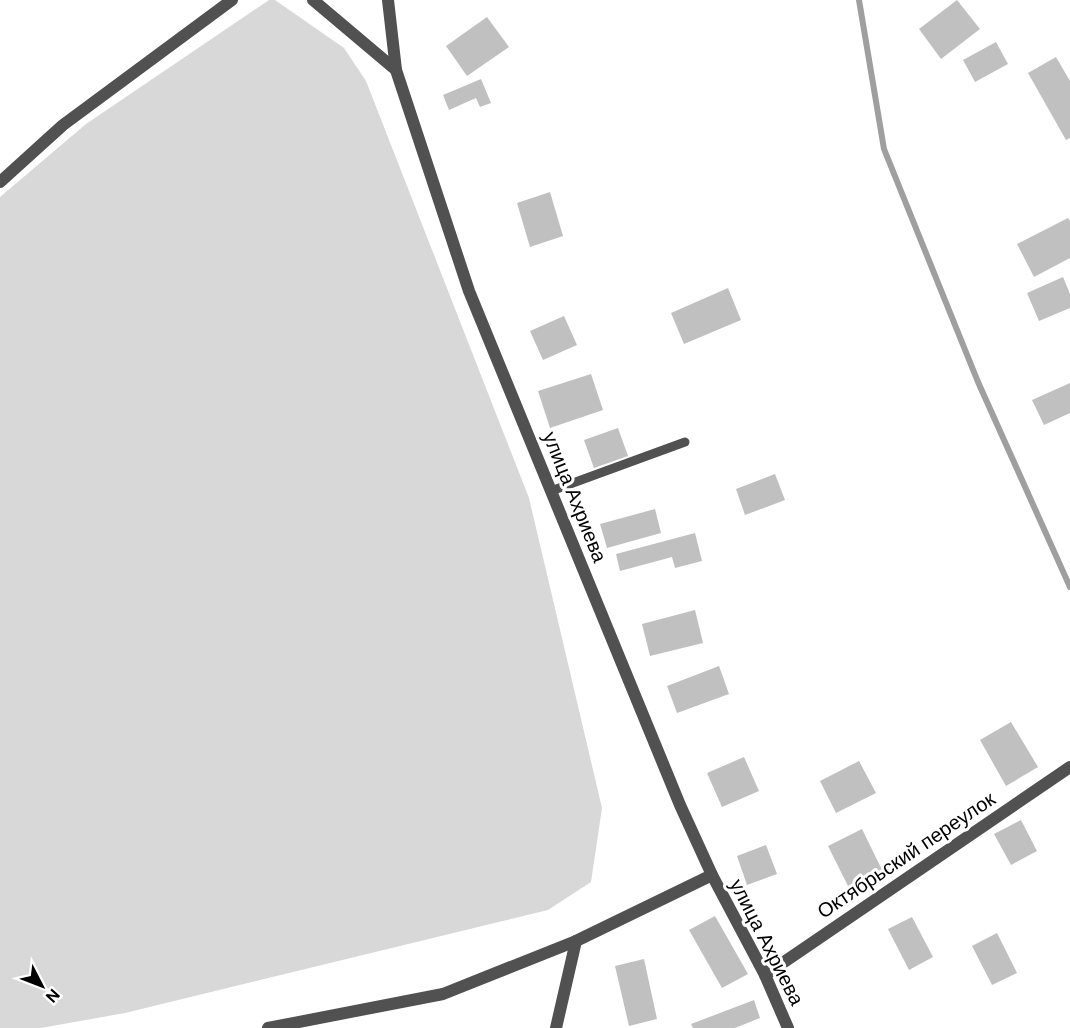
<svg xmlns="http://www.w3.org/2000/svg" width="1070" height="1028" viewBox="0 0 1070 1028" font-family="'DM Sans',sans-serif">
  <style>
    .green { fill: #d8d8d8 }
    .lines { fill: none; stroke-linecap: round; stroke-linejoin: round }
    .stream { stroke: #9f9f9f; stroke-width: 6 }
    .building { fill: #c0c0c0 }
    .lane { stroke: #515151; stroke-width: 9 }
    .street { stroke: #515151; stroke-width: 12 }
    .labels { text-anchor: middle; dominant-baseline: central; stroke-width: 6; stroke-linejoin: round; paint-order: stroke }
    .street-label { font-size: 20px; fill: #000; stroke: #fff }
  </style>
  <rect width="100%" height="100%" fill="#fff"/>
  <!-- green -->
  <polygon class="green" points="269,0 275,0 344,48 366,81 529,498 602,808 591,882 548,910 125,1013 41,1028 0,1028 0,197 86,124"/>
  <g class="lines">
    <!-- stream -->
    <polyline class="stream" points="859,0 884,149 978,382 1070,587"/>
  </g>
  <!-- building -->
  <g class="building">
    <polygon points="957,0 980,29 941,59 919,29"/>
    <polygon points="487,17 509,47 467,76 446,46"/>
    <polygon points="996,42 1008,64 975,82 963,60"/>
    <polygon points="1056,57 1070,81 1070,138 1066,140 1028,73"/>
    <polygon points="481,79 491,103 480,107 476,98 449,110 443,95"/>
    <polygon points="550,192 563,236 530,247 517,203"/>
    <polygon points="1068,218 1070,221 1070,258 1034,277 1017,244"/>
    <polygon points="1063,277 1070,294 1070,308 1039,321 1027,293"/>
    <polygon points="728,288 741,320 684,344 671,313"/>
    <polygon points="564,316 577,345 543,360 530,331"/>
    <polygon points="591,374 603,410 550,428 538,391"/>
    <polygon points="1070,383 1070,413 1044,425 1032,400"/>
    <polygon points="618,428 628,456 594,468 584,440"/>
    <polygon points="775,474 785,500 745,515 736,489"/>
    <polygon points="655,509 661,533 607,548 600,524"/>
    <polygon points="695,533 702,561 675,568 672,557 620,571 616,554"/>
    <polygon points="695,610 703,643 650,656 642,624"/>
    <polygon points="719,666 729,694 677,713 667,686"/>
    <polygon points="1011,722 1038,767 1006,786 980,740"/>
    <polygon points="744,757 759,791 722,807 707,773"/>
    <polygon points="859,761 876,793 836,813 820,781"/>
    <polygon points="1021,820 1037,851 1011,865 994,834"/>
    <polygon points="862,829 886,878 853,896 828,846"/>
    <polygon points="766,845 777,874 747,885 737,856"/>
    <polygon points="715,916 748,974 722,988 689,930"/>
    <polygon points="912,917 933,957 909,970 888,929"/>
    <polygon points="997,933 1017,973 992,985 972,946"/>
    <polygon points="644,959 657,1019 629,1026 615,966"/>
    <polygon points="754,1000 760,1018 735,1028 693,1028 691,1024"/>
  </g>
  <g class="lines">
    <!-- lane -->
    <polyline class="lane" points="551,491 685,442"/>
    <!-- street -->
    <g class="street">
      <polyline points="313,0 396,70 469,291 551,491 680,805 712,875 765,975 788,1028"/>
      <polyline points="388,0 396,70"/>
      <polyline points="0,182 63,125 232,0"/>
      <polyline points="765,975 1070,767"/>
      <polyline points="268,1028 443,994 576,941"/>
      <polyline points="556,1028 576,941 712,875"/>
    </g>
  </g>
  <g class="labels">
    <!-- street labels -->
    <g class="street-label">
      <text transform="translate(575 497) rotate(68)">улица Ахриева</text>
      <text transform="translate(906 855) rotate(-34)">Октябрьский переулок</text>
      <text transform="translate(767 942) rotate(63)">улица Ахриева</text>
    </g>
  </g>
  <!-- north arrow -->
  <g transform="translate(42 986) rotate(132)" stroke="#ffffff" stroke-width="4.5" paint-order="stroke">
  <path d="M0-4.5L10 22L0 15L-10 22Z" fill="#000000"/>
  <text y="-9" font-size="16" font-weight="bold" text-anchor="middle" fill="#000000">N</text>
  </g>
</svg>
